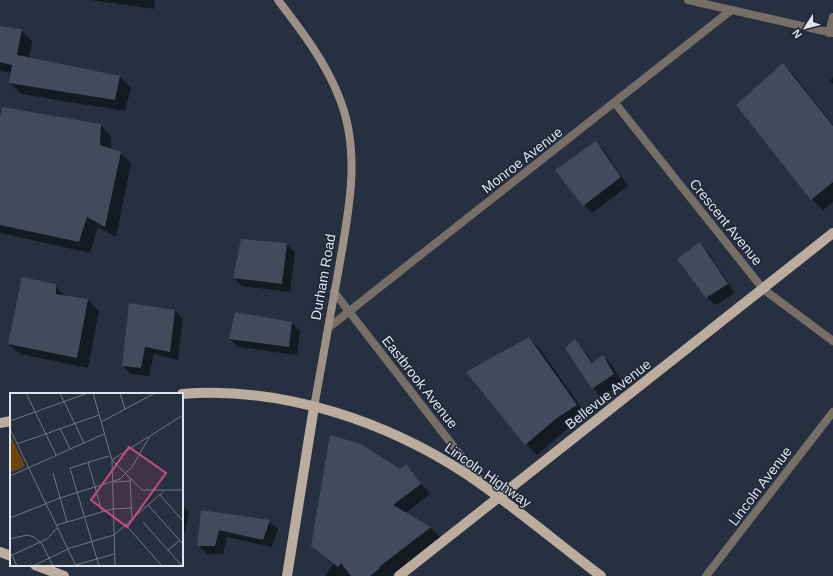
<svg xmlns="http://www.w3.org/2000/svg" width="833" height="576" viewBox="0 0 833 576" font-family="Helvetica,sans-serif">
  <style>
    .shadow { fill: #0007 }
    .building { fill: #424b5c }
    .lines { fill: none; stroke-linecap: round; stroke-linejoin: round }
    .minor { stroke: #766e67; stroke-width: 8 }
    .secondary { stroke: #9d9186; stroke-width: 8 }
    .primary { stroke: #bcac9e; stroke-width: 10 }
    .labels { text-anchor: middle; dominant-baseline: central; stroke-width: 3; stroke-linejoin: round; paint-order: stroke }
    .street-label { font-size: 14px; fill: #dee3ee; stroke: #1e2635 }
    .inset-road { fill: none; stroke: #707886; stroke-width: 1 }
    .view { fill: #c94b80; fill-opacity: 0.15; stroke: #c94b80; stroke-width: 2 }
    .inset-edge { fill: none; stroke: #dee3ee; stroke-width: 2 }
  </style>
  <rect width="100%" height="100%" fill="#273040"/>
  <!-- shadow -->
  <g class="shadow">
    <polygon points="90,0 155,0 154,9"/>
    <polygon points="0,27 21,30 32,41 29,59 120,77 131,88 125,111 21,94 10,83 12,73 0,71"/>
    <polygon points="783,64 794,75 833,125 833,202 823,210 812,199"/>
    <polygon points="833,77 833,84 830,80"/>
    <polygon points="0,118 100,125 111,136 111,150 120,153 131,163 116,237 98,227 90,253 0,233"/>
    <polygon points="596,142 604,150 628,186 592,213 584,205"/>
    <polygon points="286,244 295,252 290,292 242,286 234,278"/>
    <polygon points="700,244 708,252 735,293 715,305 707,297"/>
    <polygon points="55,285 66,297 88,300 99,311 88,368 20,354 9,344"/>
    <polygon points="130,304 175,311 183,319 178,360 154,354 149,376 131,374 123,366"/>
    <polygon points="236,314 292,323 300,331 297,355 238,347 230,339"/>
    <polygon points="529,338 540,349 587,416 567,429 537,455 526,444"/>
    <polygon points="575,340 594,363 603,356 611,364 622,382 601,397 593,388"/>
    <polygon points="406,466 430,494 405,513 431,528 441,538 390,576 325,576 333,564 312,546"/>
    <polygon points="182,505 189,512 182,545"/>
    <polygon points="202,511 269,521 278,529 272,547 227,537 223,554 207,554 198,545"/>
  </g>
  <!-- building -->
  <g class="building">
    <polygon points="0,26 22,29 17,55 120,76 115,100 9,83 12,65 0,62"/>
    <polygon points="783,63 833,126 833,182 811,200 736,105"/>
    <polygon points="2,107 101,124 100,145 121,152 105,227 87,217 79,242 0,225 0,117"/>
    <polygon points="596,141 621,177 583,206 555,170"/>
    <polygon points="241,239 287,243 282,284 233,278"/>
    <polygon points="700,242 728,284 706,298 677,259"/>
    <polygon points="22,277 56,284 56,294 88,299 77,358 8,344"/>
    <polygon points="129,303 175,310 170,352 145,347 141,368 122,366"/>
    <polygon points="235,312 292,322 289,347 229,339"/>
    <polygon points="529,337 577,405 557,418 525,445 466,372"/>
    <polygon points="575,339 592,363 603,355 614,374 592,389 565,348"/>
    <polygon points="330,435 361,444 400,469 406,464 421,484 393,505 431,527 379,567 380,568 370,576 351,576 341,563 338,567 311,546"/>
    <polygon points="201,510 270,520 263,540 219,530 215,546 197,546"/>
  </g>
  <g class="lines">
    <!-- minor -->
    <g class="minor">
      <polyline points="688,0 833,33"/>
      <polyline points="829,33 833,17"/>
      <polyline points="615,103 763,289 833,341"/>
      <polyline points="334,292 481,482"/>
      <polyline points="328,328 730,11"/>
      <polyline points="706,576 833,412"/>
    </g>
    <!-- secondary -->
    <path class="secondary" d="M278 0C301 30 325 61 339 97 363 155 347 219 337 279 329 321 322 364 314 407"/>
    <!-- primary -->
    <g class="primary">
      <path d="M182 394C282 386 386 421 468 475 514 506 557 543 601 576"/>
      <polyline points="0,423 11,421"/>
      <polyline points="0,552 11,556"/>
      <polyline points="35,565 64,576"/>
      <polyline points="287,576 314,407"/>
      <polyline points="399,576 833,233"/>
    </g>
  </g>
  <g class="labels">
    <!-- street labels -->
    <g class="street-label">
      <text transform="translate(522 160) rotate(-38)">Monroe Avenue</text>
      <text transform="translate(726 222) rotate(51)">Crescent Avenue</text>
      <text transform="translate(323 277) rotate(-80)">Durham Road</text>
      <text transform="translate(420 382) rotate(52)">Eastbrook Avenue</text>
      <text transform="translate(608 394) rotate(-38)">Bellevue Avenue</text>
      <text transform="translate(488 475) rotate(35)">Lincoln Highway</text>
      <text transform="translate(760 486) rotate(-53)">Lincoln Avenue</text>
    </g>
  </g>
  <!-- overview -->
  <g transform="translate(10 393)">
    <rect width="173" height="173" fill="#273040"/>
    <path d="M0 41 15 73 0 80Z" fill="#6f430e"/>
    <path class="inset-road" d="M16 0 46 62M50 0 74 50M83 0 102 67 132 97H173M110 0 115 16M0 28 78 0M91 29 145 0M50 35 60 56M0 36 66 173M7 51 89 22M102 67 105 173M102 67 138 44M78 69 92 119M43 80 57 129M0 83 94 41M120 86 122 126M104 89 121 88M150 102 173 128M138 112 173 151M0 125 50 105 110 86 122 74 140 43 173 22M133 129 172 173M47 132 102 116 121 115M116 132 151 172M0 146 17 142 24 144 32 151 43 173M158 157 170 147M2 162 7 173M0 163 37 146 48 134M66 172 104 161M23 173 60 155 104 142 154 98M89 173 60 75 99 63"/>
    <path class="view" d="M119 54 156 80 117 134 81 107Z"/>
    <rect width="173" height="173" class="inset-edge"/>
  </g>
  <!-- north arrow -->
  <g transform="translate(805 28) rotate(234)" stroke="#1e2635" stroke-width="3" paint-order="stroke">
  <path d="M0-3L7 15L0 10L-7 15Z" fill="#dee3ee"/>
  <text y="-6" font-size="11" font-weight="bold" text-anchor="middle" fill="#dee3ee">N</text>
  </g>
</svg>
